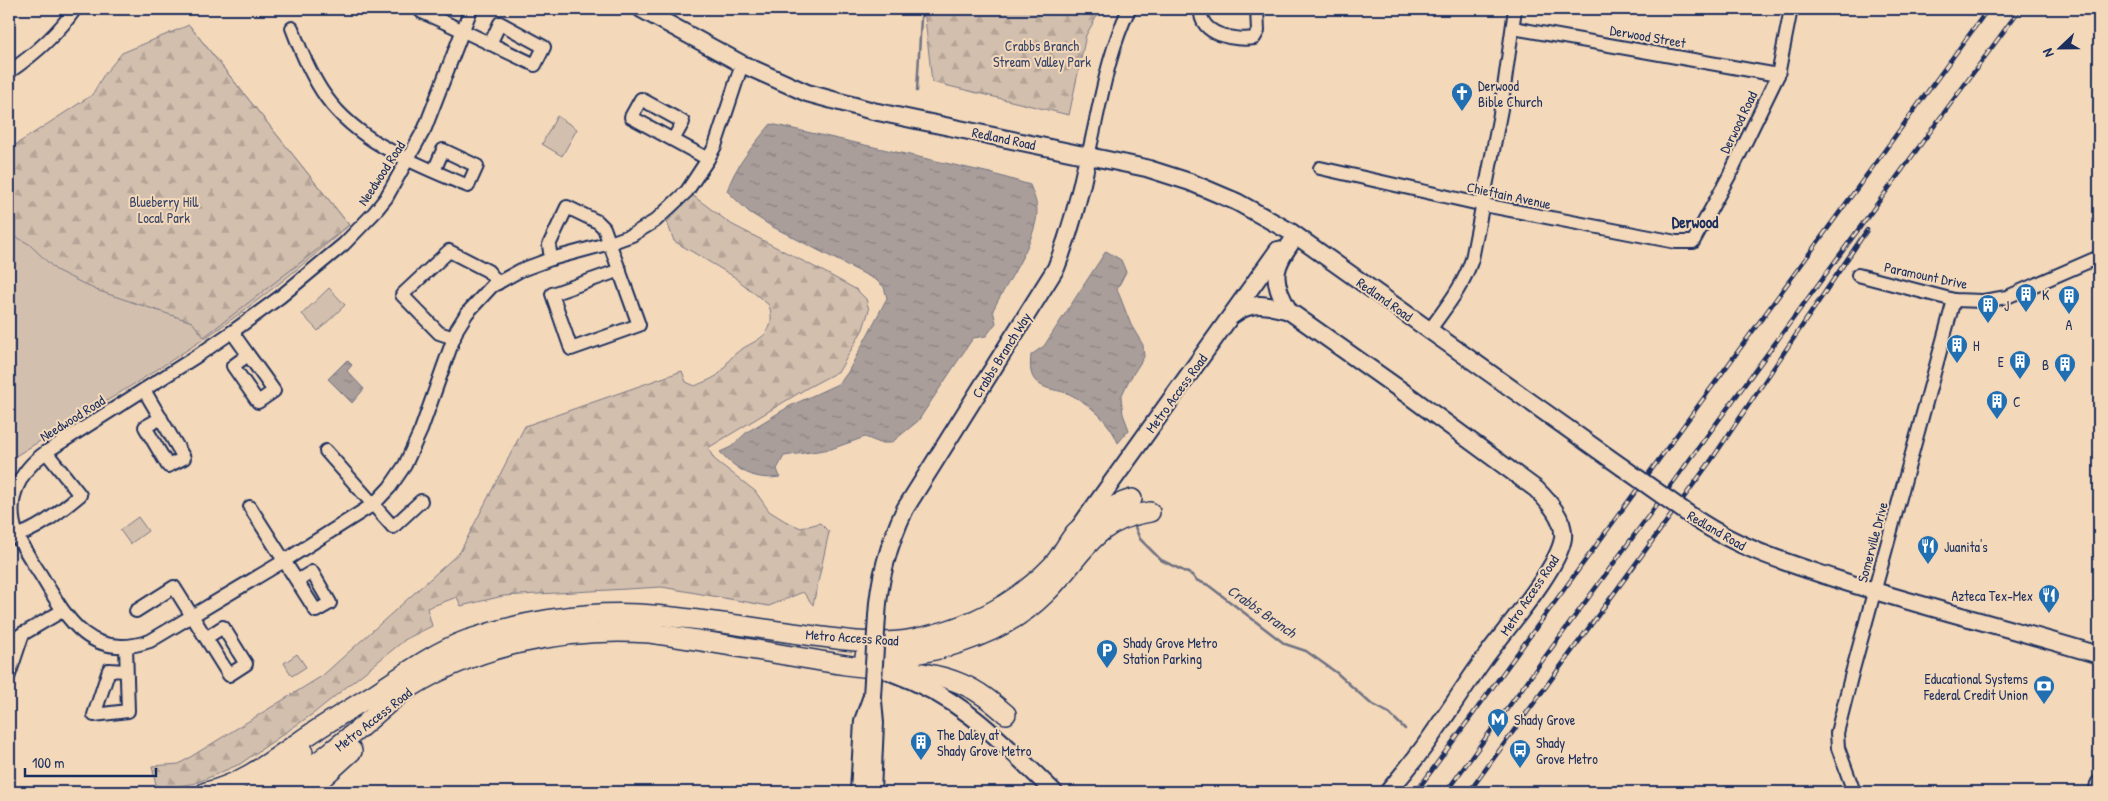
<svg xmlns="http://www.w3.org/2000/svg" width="2108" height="801" viewBox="0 0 2108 801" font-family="'Patrick Hand',sans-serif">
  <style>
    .green { fill: #d3bfad; stroke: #777786 }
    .forest { fill: url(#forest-firs); stroke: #777786 }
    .water { fill: url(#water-ripples); stroke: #707282 }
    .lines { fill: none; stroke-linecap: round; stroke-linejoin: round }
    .stream { stroke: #707282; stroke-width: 2.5 }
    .minor-casing { stroke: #1b2f5e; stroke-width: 16 }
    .major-casing { stroke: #1b2f5e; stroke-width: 20 }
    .highway-casing { stroke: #1b2f5e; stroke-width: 22 }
    .minor { stroke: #f3d8ba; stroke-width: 12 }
    .major { stroke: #f3d8ba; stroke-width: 16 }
    .highway { stroke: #f3d8ba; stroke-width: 19 }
    .rail-casing { stroke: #1b2f5e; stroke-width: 4.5 }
    .rail { stroke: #f3d8ba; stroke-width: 2.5; stroke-dasharray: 8; stroke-linecap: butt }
    .major-bridge-casing { stroke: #1b2f5e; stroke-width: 20; stroke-linecap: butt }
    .major-bridge { stroke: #f3d8ba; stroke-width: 16 }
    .labels { text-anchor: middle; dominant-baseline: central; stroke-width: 4; stroke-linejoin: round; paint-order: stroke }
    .street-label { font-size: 14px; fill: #1b2f5e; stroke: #f3d8ba }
    .park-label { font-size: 14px; fill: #37456a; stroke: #f3d8ba }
    .poi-label { font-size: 14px; fill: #1b2f5e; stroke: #f3d8ba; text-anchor: start }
    .water-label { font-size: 15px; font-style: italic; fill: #37456a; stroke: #f3d8ba }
    .quarter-label { font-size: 16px; font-weight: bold; fill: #1b2f5e; stroke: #f3d8ba }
  </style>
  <defs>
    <pattern id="forest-firs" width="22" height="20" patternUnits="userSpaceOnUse" patternTransform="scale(1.25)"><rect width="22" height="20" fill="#d3bfad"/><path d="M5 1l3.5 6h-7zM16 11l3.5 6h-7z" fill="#b5a497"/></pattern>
    <pattern id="water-ripples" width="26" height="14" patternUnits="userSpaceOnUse" patternTransform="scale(1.25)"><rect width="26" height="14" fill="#a99e9a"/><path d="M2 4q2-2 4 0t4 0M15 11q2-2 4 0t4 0" fill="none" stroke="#898181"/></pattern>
  </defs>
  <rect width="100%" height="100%" fill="#f3d8ba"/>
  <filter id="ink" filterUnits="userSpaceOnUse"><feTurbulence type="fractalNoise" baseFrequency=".02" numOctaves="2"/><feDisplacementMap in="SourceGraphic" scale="10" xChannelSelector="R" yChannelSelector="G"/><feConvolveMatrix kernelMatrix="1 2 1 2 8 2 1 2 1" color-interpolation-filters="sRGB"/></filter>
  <g filter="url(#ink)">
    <!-- green -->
    <g class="green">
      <path d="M189 25 349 225C307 262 264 297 218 329 151 376 79 417 9 460V160L72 117Z"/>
      <polygon points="557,116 577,129 562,156 542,144"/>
      <polygon points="329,288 345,305 318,331 302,314"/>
      <polygon points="138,517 148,531 130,544 120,530"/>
      <polygon points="297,654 306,667 292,676 284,663"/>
    </g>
    <!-- forest -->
    <g class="forest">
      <polygon points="924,9 1101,9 1086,35 1069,115 932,82"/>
      <polygon points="189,25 349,225 204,337 192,322 96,290 56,270 29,244 9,233 9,149 92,95 103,76 122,53"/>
      <path d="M692 195 731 224 828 274 857 290 866 299 869 310 863 329 839 371 807 388 708 448 714 459 755 491 769 511 785 521 801 528 820 523 829 532 813 605 803 592 769 606 662 587 503 596 461 606 457 597 427 608 432 626 406 639 314 713 240 764 196 783 157 790 152 766 179 764 322 676 460 552 525 426 682 371 686 382 695 386C703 382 714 379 720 373 725 369 727 361 732 357 747 340 780 341 769 305L733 276 674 241 667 222Z"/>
    </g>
    <!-- water -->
    <g class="water">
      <path d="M771 124 990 173 1030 185C1033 193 1037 202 1037 211 1037 240 1006 284 993 310L996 323 986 336 973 338 918 421 891 443H880L865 437 831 449 784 456 777 469 780 477C754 481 737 470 720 452L731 447 747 432 790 406 840 383 848 372 887 298 884 287 876 280 771 226 749 212 727 191C735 166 754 144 771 124Z"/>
      <path d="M1106 251 1121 260 1126 272 1117 289 1131 325 1143 345 1144 357 1128 382 1121 397 1123 414 1129 430 1118 443C1110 422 1089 403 1069 394 1060 390 1047 390 1039 384 1029 377 1030 366 1031 355L1044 346Z"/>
      <polygon points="347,360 352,365 347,371 364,389 352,403 328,379"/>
    </g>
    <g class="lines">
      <!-- stream -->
      <g class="stream">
        <polyline points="917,91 921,18 924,9"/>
        <polyline points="1135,527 1140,539 1161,560 1192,575 1196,580 1208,585 1285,644 1306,651 1337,673 1370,703 1389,713 1405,729"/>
      </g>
      <!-- minor casing -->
      <g class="minor-casing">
        <g id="minor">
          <path d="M419 9 422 12C460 29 497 47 535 65L544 47 500 23 490 44"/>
          <path d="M471 9 425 128 386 198 374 213 344 244 280 297 232 332 197 356 46 452C18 472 5 501 17 535 23 549 34 564 42 577 68 621 91 661 150 641L284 561 374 504 390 487 405 465 421 430 457 329 467 313 492 286 521 270 551 259 610 243 632 235 655 221 687 191 708 159 715 146 742 64"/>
          <path d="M1201 9C1198 35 1236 41 1254 38L1258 31 1257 9"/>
          <path d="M292 28C301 52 311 76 326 97 360 144 417 164 468 186L477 166 443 150 434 171"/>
          <polyline points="1513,28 1778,75"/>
          <path d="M9 72C35 54 57 35 75 9"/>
          <polyline points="673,140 683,122 641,99 631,117 708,159"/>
          <path d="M1088 156C1100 106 1107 55 1129 9"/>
          <polyline points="1320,168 1484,205 1676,242 1693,242 1729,176 1778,75 1791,9"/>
          <polyline points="551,259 549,245 567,207 598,222 604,228 639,325 571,349 552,294 620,270"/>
          <polyline points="1858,275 1954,300 1983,301 2007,297 2099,257"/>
          <path d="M1429 331C1446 307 1463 287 1472 259L1501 109 1515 9"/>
          <path d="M232 332C246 352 260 371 274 391L258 402 233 366 248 355"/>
          <polyline points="454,338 439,333 402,295 449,251 488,271 498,283"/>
          <polyline points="144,390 184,458 168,466 145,427 161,418"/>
          <polyline points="326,451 393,527 421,501"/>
          <polyline points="250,507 316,611 330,603 312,572 297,581"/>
          <path d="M9 538C37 531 58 513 80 495L46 452"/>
          <polyline points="136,611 174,587 229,675 246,664 223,627 206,638"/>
          <polyline points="9,642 62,611"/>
          <polyline points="126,647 128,711 94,715 109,670 126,671"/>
          <polyline points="9,675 23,633"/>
          <polyline points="1854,792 1838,748 1837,733 1852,673 1954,300"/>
        </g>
      </g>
      <!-- major casing -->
      <g class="major-casing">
        <g id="major">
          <polyline points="641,9 742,64 807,93 873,111 1146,168 1190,182 1237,202 1291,232 1622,467"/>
          <path d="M1296 236C1274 266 1269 277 1289 311L1412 398 1536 489C1548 501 1565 519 1563 538 1559 568 1504 631 1484 659 1464 687 1446 716 1426 744 1414 761 1401 776 1388 792"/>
          <path d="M1233 315C1252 300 1268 305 1289 311"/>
          <path d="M1697 520C1742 549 1782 561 1833 578 1921 607 2011 628 2099 655"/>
          <polyline points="1081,525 1278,250"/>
          <path d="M877 616C879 578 889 543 905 509L1056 268C1071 230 1080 196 1088 156"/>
          <path d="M893 673C963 698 1003 743 1054 792"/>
          <polyline points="859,792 863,721 872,696"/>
          <polyline points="872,792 875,723 873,701"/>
          <polyline points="2097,792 2099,784"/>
        </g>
      </g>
      <!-- highway casing -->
      <g class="highway-casing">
        <g id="highway">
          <path d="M865 656C924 660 1002 637 1045 594 1083 557 1091 521 1150 512"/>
          <path d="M206 792C242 784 271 761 300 741 324 724 349 710 374 694 403 675 434 652 467 640 519 622 582 611 638 614 688 617 737 625 786 632 825 637 874 647 913 639 967 629 1013 606 1051 567 1061 557 1066 544 1075 533 1089 518 1112 505 1132 499"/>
          <polyline points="255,792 303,752"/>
          <path d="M282 792C305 771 331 752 355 732 369 721 382 708 396 697 469 646 562 627 650 633 715 642 781 655 846 665 885 671 925 668 962 684 979 691 992 702 1006 714"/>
          <polyline points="307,792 352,751"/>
        </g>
      </g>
      <!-- minor -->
      <use href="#minor" class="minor"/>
      <!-- major -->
      <use href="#major" class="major"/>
      <!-- highway -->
      <use href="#highway" class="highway"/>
      <!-- rail casing -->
      <g class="rail-casing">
        <g id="rail">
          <polyline points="1416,792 1988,9"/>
          <polyline points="1446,792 2020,9"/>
          <polyline points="1469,792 1712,459 1867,230"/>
        </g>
      </g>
      <!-- rail -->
      <use href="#rail" class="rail"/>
      <!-- major-bridge casing -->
      <g class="major-bridge-casing">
        <g id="major-bridge">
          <polyline points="1622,467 1697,520"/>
          <polyline points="872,696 877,616"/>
        </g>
      </g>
      <!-- major-bridge -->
      <use href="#major-bridge" class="major-bridge"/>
    </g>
  </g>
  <!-- icons -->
  <defs>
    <g id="church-pin" transform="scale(1.125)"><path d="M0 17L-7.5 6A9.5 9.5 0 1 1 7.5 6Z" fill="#1f6fb2" stroke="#f3d8ba"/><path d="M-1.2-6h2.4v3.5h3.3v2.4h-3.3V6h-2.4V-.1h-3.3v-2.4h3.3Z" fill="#fff"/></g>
    <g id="building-pin" transform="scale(1.125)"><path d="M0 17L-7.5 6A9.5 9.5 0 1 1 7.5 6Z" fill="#1f6fb2" stroke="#f3d8ba"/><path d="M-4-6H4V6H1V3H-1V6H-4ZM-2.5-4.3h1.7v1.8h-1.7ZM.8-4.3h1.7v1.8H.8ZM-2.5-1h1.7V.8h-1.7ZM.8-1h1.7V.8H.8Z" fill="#fff"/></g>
    <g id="restaurant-pin" transform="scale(1.125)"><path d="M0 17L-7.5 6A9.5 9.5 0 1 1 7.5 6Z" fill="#1f6fb2" stroke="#f3d8ba"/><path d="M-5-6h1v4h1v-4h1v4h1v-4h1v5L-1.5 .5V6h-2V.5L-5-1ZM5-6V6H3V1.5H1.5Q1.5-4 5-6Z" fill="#fff"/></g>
    <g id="parking-pin" transform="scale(1.125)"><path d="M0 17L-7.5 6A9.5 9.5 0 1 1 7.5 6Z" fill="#1f6fb2" stroke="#f3d8ba"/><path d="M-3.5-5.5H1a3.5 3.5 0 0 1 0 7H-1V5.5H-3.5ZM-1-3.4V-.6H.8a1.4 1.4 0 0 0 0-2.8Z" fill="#fff"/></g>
    <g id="bank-pin" transform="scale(1.125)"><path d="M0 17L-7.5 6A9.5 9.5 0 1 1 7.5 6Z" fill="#1f6fb2" stroke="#f3d8ba"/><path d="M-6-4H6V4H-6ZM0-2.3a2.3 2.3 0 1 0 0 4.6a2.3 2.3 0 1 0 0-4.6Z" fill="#fff"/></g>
    <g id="metro-pin" transform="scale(1.125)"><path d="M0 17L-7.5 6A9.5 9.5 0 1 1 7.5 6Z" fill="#1f6fb2" stroke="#f3d8ba"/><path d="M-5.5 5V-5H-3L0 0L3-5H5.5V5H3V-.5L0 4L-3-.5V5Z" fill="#fff"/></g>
    <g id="bus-pin" transform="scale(1.125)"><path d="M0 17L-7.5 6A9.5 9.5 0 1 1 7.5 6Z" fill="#1f6fb2" stroke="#f3d8ba"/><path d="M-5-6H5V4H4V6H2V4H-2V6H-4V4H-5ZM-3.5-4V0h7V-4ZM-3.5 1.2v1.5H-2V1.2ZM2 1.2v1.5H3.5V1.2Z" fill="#fff"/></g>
  </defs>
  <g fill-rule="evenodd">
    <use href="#church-pin" x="1462" y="93"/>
    <use href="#building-pin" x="2026" y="294"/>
    <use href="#building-pin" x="2069" y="296"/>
    <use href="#building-pin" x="1988" y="305"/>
    <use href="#building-pin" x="1957" y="345"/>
    <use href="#building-pin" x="2020" y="361"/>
    <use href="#building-pin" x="2065" y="364"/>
    <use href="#building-pin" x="1997" y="401"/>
    <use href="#restaurant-pin" x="1928" y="546"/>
    <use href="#restaurant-pin" x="2049" y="595"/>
    <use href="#parking-pin" x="1107" y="650"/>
    <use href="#bank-pin" x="2044" y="686"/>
    <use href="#metro-pin" x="1498" y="719"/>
    <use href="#building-pin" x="921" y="742"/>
    <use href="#bus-pin" x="1520" y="750"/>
  </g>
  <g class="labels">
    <!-- street labels -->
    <g class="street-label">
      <text transform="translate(1648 36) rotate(10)">Derwood Street</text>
      <text transform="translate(1738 122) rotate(-64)">Derwood Road</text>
      <text transform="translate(1004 138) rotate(12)">Redland Road</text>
      <text transform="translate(381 173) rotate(-57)">Needwood Road</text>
      <text transform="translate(1509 195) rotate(12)">Chieftain Avenue</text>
      <text transform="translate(1926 275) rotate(12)">Paramount Drive</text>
      <text transform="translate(1385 299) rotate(35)">Redland Road</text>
      <text transform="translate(1001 355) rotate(-58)">Crabbs Branch Way</text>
      <text transform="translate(1176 393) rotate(-54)">Metro Access Road</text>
      <text transform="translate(72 418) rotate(-32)">Needwood Road</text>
      <text transform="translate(1717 530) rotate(30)">Redland Road</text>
      <text transform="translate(1872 542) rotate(-75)">Somerville Drive</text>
      <text transform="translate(1529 595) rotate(-56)">Metro Access Road</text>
      <text transform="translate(852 637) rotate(4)">Metro Access Road</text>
      <text transform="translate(373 719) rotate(-38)">Metro Access Road</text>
    </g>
    <!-- park labels -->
    <g class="park-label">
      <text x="1042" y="45">Crabbs Branch<tspan x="1042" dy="16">Stream Valley Park</tspan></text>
      <text x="164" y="201">Blueberry Hill<tspan x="164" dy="16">Local Park</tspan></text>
    </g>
    <!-- poi labels -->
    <g class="poi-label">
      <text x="1478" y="85">Derwood<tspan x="1478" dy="16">Bible Church</tspan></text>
      <text x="2042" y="294">K</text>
      <text x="2004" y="305">J</text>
      <text x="2069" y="324" text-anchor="middle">A</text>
      <text x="1973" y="345">H</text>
      <text x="2004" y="361" text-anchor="end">E</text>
      <text x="2049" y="364" text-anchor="end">B</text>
      <text x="2013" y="401">C</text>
      <text x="1944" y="546">Juanita's</text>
      <text x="2033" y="595" text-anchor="end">Azteca Tex-Mex</text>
      <text x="1123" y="642">Shady Grove Metro<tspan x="1123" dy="16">Station Parking</tspan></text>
      <text x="2028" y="678" text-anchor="end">Educational Systems<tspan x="2028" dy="16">Federal Credit Union</tspan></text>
      <text x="1514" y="719">Shady Grove</text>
      <text x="937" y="734">The Daley at<tspan x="937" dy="16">Shady Grove Metro</tspan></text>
      <text x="1536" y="742">Shady<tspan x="1536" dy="16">Grove Metro</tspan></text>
    </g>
    <!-- water labels -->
    <g class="water-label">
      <text transform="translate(1262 611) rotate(35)">Crabbs Branch</text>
    </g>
    <!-- quarter labels -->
    <g class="quarter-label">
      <text x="1695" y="222">Derwood</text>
    </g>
  </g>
  <!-- margin -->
  <rect width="2108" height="801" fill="none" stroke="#f3d8ba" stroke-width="30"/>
  <rect x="15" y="15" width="2078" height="771" fill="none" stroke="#1b2f5e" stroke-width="2" filter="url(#ink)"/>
  <!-- north arrow -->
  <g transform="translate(2060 48) rotate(248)" stroke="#f3d8ba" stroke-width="4" paint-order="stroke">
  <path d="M0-4L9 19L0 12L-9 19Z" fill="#1b2f5e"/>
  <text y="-8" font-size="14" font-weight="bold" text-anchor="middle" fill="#1b2f5e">N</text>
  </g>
  <!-- scale -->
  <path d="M25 768v8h131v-8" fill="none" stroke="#1b2f5e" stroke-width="2.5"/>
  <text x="32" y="768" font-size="15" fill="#1b2f5e" stroke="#f3d8ba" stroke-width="4" paint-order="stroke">100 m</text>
</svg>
